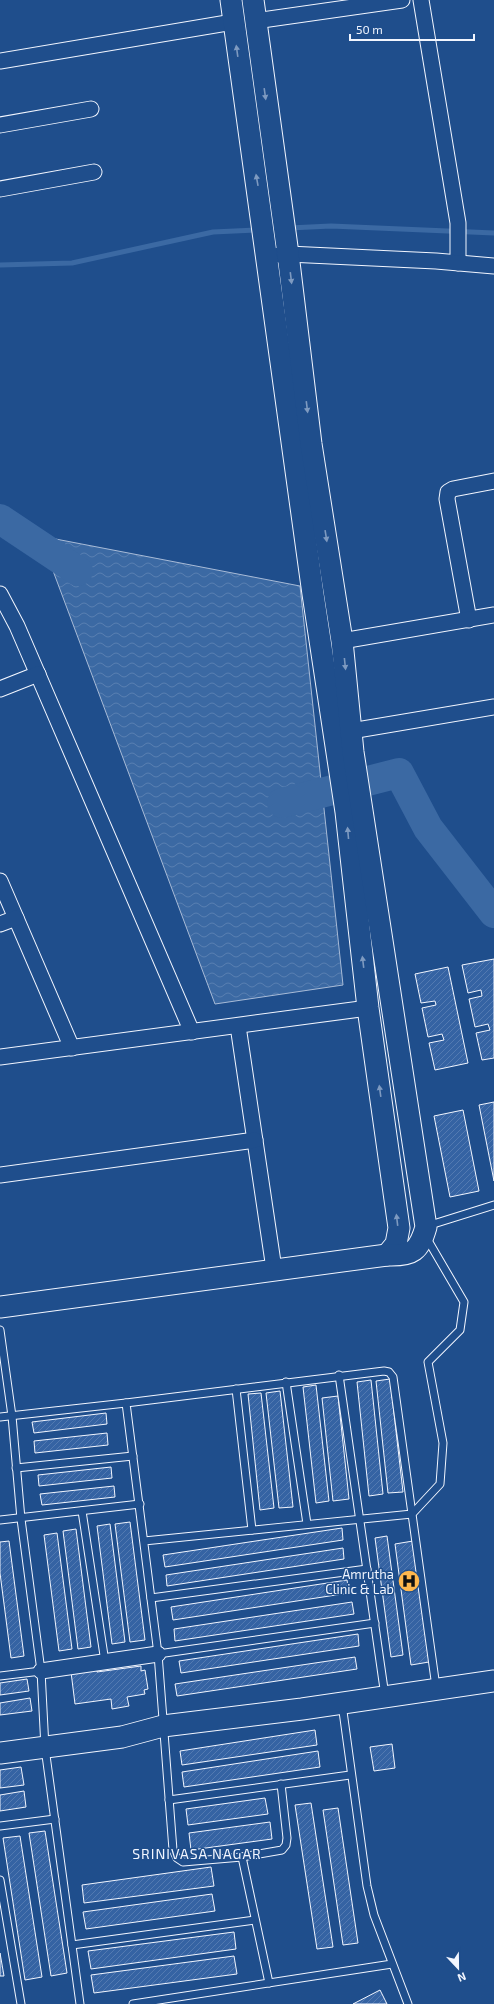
<svg xmlns="http://www.w3.org/2000/svg" width="494" height="2004" viewBox="0 0 494 2004" font-family="'Exo 2',sans-serif">
  <style>
    .water { fill: url(#water-waves); stroke: #a8bbd7 }
    .lines { fill: none; stroke-linecap: round; stroke-linejoin: round }
    .stream { stroke: #3b69a3; stroke-width: 5 }
    .river { stroke: #3b69a3; stroke-width: 30 }
    .building { fill: url(#building-hatch); stroke: #f2f6ff }
    .lane-casing { stroke: #f2f6ff; stroke-width: 9 }
    .street-casing { stroke: #f2f6ff; stroke-width: 17 }
    .secondary-casing { stroke: #f2f6ff; stroke-width: 23 }
    .lane { stroke: #1f4e8c; stroke-width: 7 }
    .street { stroke: #1f4e8c; stroke-width: 15 }
    .secondary { stroke: #1f4e8c; stroke-width: 21 }
    .oneway { fill: #7e9ac0 }
    .labels { text-anchor: middle; dominant-baseline: central; stroke-width: 3; stroke-linejoin: round; paint-order: stroke }
    .poi-label { font-size: 13px; fill: #f2f6ff; stroke: #1f4e8c; text-anchor: end }
    .neighbourhood-label { font-size: 14px; letter-spacing: 1px; fill: #f2f6ff; stroke: #1f4e8c }
  </style>
  <defs>
    <pattern id="water-waves" width="16" height="10" patternUnits="userSpaceOnUse"><rect width="16" height="10" fill="#3b69a3"/><path d="M0 5q4-4 8 0t8 0" fill="none" stroke="#587fb1"/></pattern>
    <pattern id="building-hatch" width="6" height="6" patternUnits="userSpaceOnUse"><rect width="6" height="6" fill="#3563a3"/><path d="M-1 1l2-2M0 6l6-6M5 7l2-2" fill="none" stroke="#537ab1"/></pattern>
  </defs>
  <rect width="100%" height="100%" fill="#1f4e8c"/>
  <!-- water -->
  <polygon class="water" points="40,536 300,586 343,985 215,1004"/>
  <g class="lines">
    <!-- stream -->
    <g class="stream">
      <polyline points="289,228 331,226 494,233"/>
      <polyline points="0,265 72,263 213,232 257,230"/>
    </g>
    <!-- river -->
    <g class="river">
      <polyline points="0,519 78,571"/>
      <polyline points="282,803 399,773 428,828 494,913"/>
    </g>
  </g>
  <!-- building -->
  <g class="building">
    <polygon points="494,959 494,1058 482,1060 476,1033 490,1030 488,1024 475,1027 469,999 482,996 481,990 468,993 462,965"/>
    <polygon points="448,967 468,1063 435,1070 429,1043 444,1040 442,1034 428,1037 422,1008 436,1005 435,1001 421,1003 415,974"/>
    <polygon points="494,1102 494,1181 479,1105"/>
    <polygon points="463,1110 479,1191 450,1197 434,1116"/>
    <polygon points="390,1379 403,1492 388,1493 376,1381"/>
    <polygon points="371,1380 383,1494 369,1496 357,1382"/>
    <polygon points="316,1385 329,1501 316,1503 303,1387"/>
    <polygon points="280,1391 293,1507 279,1508 266,1393"/>
    <polygon points="261,1393 274,1508 260,1510 248,1394"/>
    <polygon points="338,1396 349,1499 333,1501 322,1398"/>
    <polygon points="106,1413 107,1424 34,1433 32,1422"/>
    <polygon points="107,1433 108,1445 35,1453 34,1441"/>
    <polygon points="111,1467 112,1478 39,1486 38,1475"/>
    <polygon points="114,1486 115,1497 42,1505 40,1494"/>
    <polygon points="130,1522 145,1640 130,1642 115,1524"/>
    <polygon points="110,1524 125,1642 112,1644 97,1526"/>
    <polygon points="342,1528 343,1540 165,1567 163,1555"/>
    <polygon points="76,1529 91,1647 78,1649 63,1531"/>
    <polygon points="57,1533 72,1649 59,1651 44,1535"/>
    <polygon points="387,1536 403,1655 391,1657 375,1538"/>
    <polygon points="9,1541 24,1656 11,1658 0,1573 0,1542"/>
    <polygon points="413,1541 429,1662 411,1665 395,1544"/>
    <polygon points="343,1548 344,1559 167,1586 166,1575"/>
    <polygon points="347,1580 349,1593 173,1620 171,1607"/>
    <polygon points="352,1602 354,1614 175,1641 174,1629"/>
    <polygon points="358,1634 359,1646 181,1673 179,1661"/>
    <polygon points="355,1657 357,1669 177,1696 175,1684"/>
    <polygon points="141,1666 141,1671 145,1670 148,1689 144,1690 145,1694 127,1697 129,1706 112,1709 111,1699 75,1704 71,1672 97,1668 97,1672"/>
    <polygon points="27,1679 29,1691 0,1695 0,1683"/>
    <polygon points="30,1698 32,1711 0,1715 0,1703"/>
    <polygon points="315,1730 317,1745 182,1765 180,1751"/>
    <polygon points="392,1744 395,1768 374,1771 370,1747"/>
    <polygon points="318,1751 320,1767 184,1787 182,1772"/>
    <polygon points="21,1767 24,1785 0,1788 0,1770"/>
    <polygon points="24,1791 26,1807 0,1811 0,1795"/>
    <polygon points="265,1798 268,1814 188,1825 186,1809"/>
    <polygon points="311,1803 333,1947 317,1949 295,1805"/>
    <polygon points="338,1808 358,1943 343,1945 323,1810"/>
    <polygon points="270,1822 272,1839 191,1850 189,1833"/>
    <polygon points="45,1831 67,1973 51,1976 29,1833"/>
    <polygon points="20,1836 42,1977 25,1980 3,1838"/>
    <polygon points="211,1867 214,1886 84,1903 82,1885"/>
    <polygon points="212,1894 215,1911 86,1929 83,1912"/>
    <polygon points="234,1932 236,1949 91,1969 88,1951"/>
    <polygon points="0,1953 4,1976 0,1976"/>
    <polygon points="234,1956 237,1974 94,1993 91,1975"/>
    <polygon points="380,1990 387,2004 353,2004"/>
  </g>
  <g class="lines">
    <!-- lane casing -->
    <g class="lane-casing">
      <g id="lane">
        <polyline points="427,1226 494,1205"/>
        <polyline points="426,1237 464,1302 460,1330 428,1362 443,1443 440,1484 412,1514 436,1687"/>
        <polyline points="0,1330 12,1416 21,1519 41,1671 45,1748 80,2004"/>
        <polyline points="339,1375 385,1696"/>
        <polyline points="286,1382 307,1524"/>
        <polyline points="236,1389 252,1530"/>
        <polyline points="0,1417 126,1403"/>
        <polyline points="16,1468 133,1456"/>
        <polyline points="82,1511 105,1662"/>
        <polyline points="0,1520 140,1504"/>
        <polyline points="144,1541 412,1514 393,1377 389,1372 384,1371 126,1403 158,1654 173,1850 177,1858 183,1862 242,1857 282,1850 286,1845 287,1838 281,1784"/>
        <polyline points="151,1598 367,1569"/>
        <polyline points="158,1654 375,1623"/>
        <polyline points="0,1676 41,1671"/>
        <polyline points="342,1704 367,1886 374,1915 408,2004"/>
        <polyline points="169,1800 350,1775"/>
        <polyline points="0,1826 55,1819"/>
        <polyline points="242,1857 269,1983"/>
        <polyline points="0,1880 21,2004"/>
        <polyline points="72,1945 255,1920"/>
        <polyline points="133,2004 392,1964"/>
      </g>
    </g>
    <!-- street casing -->
    <g class="street-casing">
      <g id="street">
        <polyline points="421,0 458,223 458,263"/>
        <polyline points="255,21 402,0"/>
        <polyline points="0,61 233,22"/>
        <polyline points="0,125 91,109"/>
        <polyline points="0,189 94,172"/>
        <polyline points="279,255 288,254 436,261 494,266"/>
        <polyline points="0,594 17,626 192,1032"/>
        <polyline points="469,620 447,499 448,492 453,489 494,481"/>
        <polyline points="342,641 494,615"/>
        <polyline points="0,689 38,674"/>
        <polyline points="351,731 494,707"/>
        <polyline points="0,881 72,1048"/>
        <polyline points="0,924 16,918"/>
        <polyline points="238,1026 274,1269"/>
        <polyline points="0,1057 368,1008"/>
        <polyline points="0,1175 255,1140"/>
        <polyline points="41,1671 158,1654"/>
      </g>
    </g>
    <!-- secondary casing -->
    <g class="secondary-casing">
      <g id="secondary">
        <polyline points="231,0 313,594 346,812 368,1008 399,1228 396,1244 387,1255"/>
        <path d="M0 1307 387 1255C413 1256 419 1251 426 1227L353 752 342 641 311 444 288 254 253 0"/>
        <polyline points="0,1753 122,1737 163,1726 302,1709 494,1681"/>
      </g>
    </g>
    <!-- lane -->
    <use href="#lane" class="lane"/>
    <!-- street -->
    <use href="#street" class="street"/>
    <!-- secondary -->
    <use href="#secondary" class="secondary"/>
  </g>
  <!-- one-way arrows -->
  <defs><path id="oneway-solid" d="M-6-.8H1V-3.2L6.5 0L1 3.2V.8H-6Z"/></defs>
  <g class="oneway">
    <use href="#oneway-solid" transform="translate(237 51) rotate(-98)"/>
    <use href="#oneway-solid" transform="translate(265 94) rotate(82)"/>
    <use href="#oneway-solid" transform="translate(257 180) rotate(-100)"/>
    <use href="#oneway-solid" transform="translate(291 278) rotate(83)"/>
    <use href="#oneway-solid" transform="translate(307 407) rotate(83)"/>
    <use href="#oneway-solid" transform="translate(326 536) rotate(81)"/>
    <use href="#oneway-solid" transform="translate(345 664) rotate(84)"/>
    <use href="#oneway-solid" transform="translate(348 833) rotate(-95)"/>
    <use href="#oneway-solid" transform="translate(363 962) rotate(-97)"/>
    <use href="#oneway-solid" transform="translate(380 1091) rotate(-98)"/>
    <use href="#oneway-solid" transform="translate(397 1220) rotate(-97)"/>
  </g>
  <!-- icons -->
  <defs>
    <g id="hospital-disc" transform="scale(1.15)"><circle r="9.5" fill="#ffb74d" stroke="#1f4e8c"/><path d="M-5-5h3v3.5h4V-5h3V5h-3V1.5h-4V5h-3Z" fill="#111"/></g>
  </defs>
  <g fill-rule="evenodd">
    <use href="#hospital-disc" x="409" y="1581"/>
  </g>
  <g class="labels">
    <!-- poi labels -->
    <g class="poi-label">
      <text x="394" y="1574">Amrutha<tspan x="394" dy="15">Clinic &amp; Lab</tspan></text>
    </g>
    <!-- neighbourhood labels -->
    <g class="neighbourhood-label">
      <text x="197" y="1853">SRINIVASA NAGAR</text>
    </g>
  </g>
  <!-- north arrow -->
  <g transform="translate(458 1968) rotate(158)" stroke="#1f4e8c" stroke-width="3" paint-order="stroke">
  <path d="M0-3L7 15L0 10L-7 15Z" fill="#f2f6ff"/>
  <text y="-6" font-size="11" font-weight="bold" text-anchor="middle" fill="#f2f6ff">N</text>
  </g>
  <!-- scale -->
  <path d="M350 34v6h124v-6" fill="none" stroke="#f2f6ff" stroke-width="2"/>
  <text x="356" y="34" font-size="12" fill="#f2f6ff" stroke="#1f4e8c" stroke-width="3" paint-order="stroke">50 m</text>
</svg>
